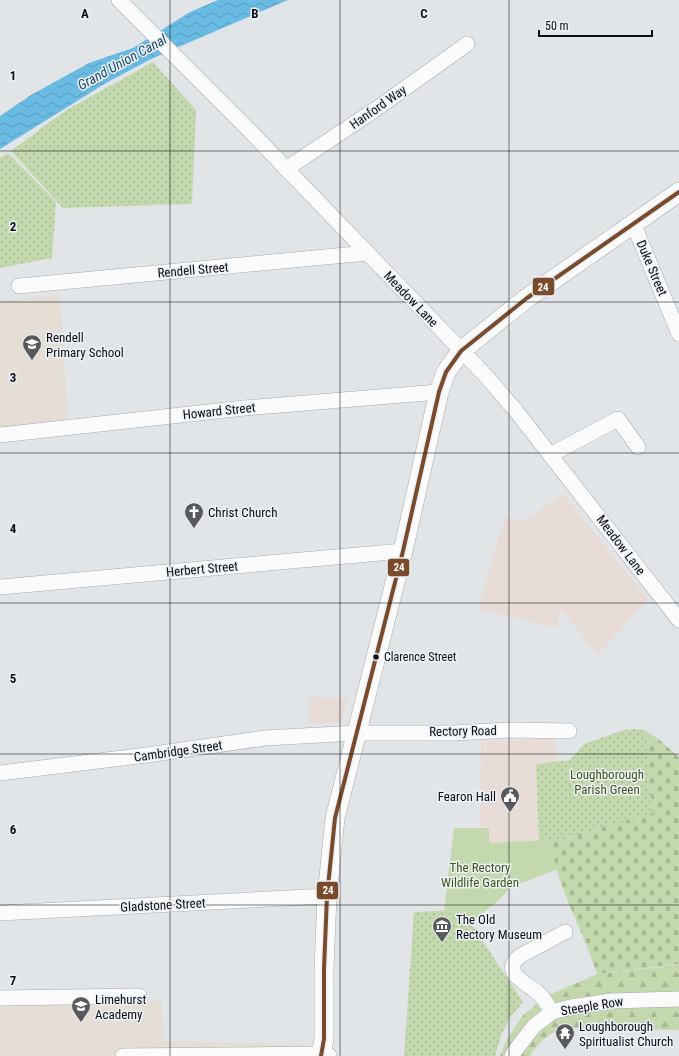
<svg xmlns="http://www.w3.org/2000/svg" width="679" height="1056" viewBox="0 0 679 1056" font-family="'Roboto Condensed',sans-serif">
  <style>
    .commercial { fill: #e7dcd6 }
    .education { fill: #e4ded4 }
    .grass { fill: url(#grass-dots) }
    .forest { fill: url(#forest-firs) }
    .cemetery { fill: url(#cemetery-stones) }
    .garden { fill: #c4d8ae }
    .water { fill: url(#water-waves) }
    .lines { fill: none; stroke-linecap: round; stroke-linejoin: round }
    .minor-casing { stroke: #a8aaad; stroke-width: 16 }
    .major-casing { stroke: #a8aaad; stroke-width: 20 }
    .minor { stroke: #fbfbfc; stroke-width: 15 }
    .major { stroke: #fbfbfc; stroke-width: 19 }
    .bus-1-casing { stroke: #ecf1f8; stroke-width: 7 }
    .bus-1 { stroke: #7a4b2a; stroke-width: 4 }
    .grid { fill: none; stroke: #0d0e11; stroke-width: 1; stroke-opacity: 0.55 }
    .bus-dot { fill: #0d0e11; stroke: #ecf1f8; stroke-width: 1.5 }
    .labels { text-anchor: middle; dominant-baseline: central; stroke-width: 3; stroke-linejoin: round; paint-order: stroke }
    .bus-label { font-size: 12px; fill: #0d0e11; stroke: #ecf1f8; text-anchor: start }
    .street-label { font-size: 13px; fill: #0d0e11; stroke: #ecf1f8 }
    .poi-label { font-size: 13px; fill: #0d0e11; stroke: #ecf1f8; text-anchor: start }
    .park-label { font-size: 13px; fill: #3f5715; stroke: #ecf1f8 }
    .water-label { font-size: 14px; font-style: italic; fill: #1d4b62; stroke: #ecf1f8 }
    .grid-label { font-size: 13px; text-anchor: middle; font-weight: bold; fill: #0d0e11; stroke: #ecf1f8; stroke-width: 3; stroke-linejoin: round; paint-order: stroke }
    .line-badge { stroke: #ecf1f8; stroke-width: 1.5 }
    .badge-label { font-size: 11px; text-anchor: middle; font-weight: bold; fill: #fff }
  </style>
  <defs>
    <pattern id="grass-dots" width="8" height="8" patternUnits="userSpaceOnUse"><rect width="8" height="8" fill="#c4d8ae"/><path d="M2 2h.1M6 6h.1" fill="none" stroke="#a7b895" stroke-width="1.8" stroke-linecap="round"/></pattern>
    <pattern id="forest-firs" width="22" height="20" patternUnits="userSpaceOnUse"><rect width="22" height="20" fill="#c4d8ae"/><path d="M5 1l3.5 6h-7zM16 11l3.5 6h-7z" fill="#a7b895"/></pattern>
    <pattern id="cemetery-stones" width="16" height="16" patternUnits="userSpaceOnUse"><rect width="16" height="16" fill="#c4d8ae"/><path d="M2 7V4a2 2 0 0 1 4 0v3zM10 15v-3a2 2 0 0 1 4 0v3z" fill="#a7b895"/></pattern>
    <pattern id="water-waves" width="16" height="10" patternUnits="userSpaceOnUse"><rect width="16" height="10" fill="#6abbe3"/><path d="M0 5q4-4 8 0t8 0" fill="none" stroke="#5ba0c2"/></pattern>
  </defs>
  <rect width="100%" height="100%" fill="#e2e5e8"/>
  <!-- commercial -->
  <g class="commercial">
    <polygon points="563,494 648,599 598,655 561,609 556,628 478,609 505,517 523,522"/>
    <polygon points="309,697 348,698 341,722 309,724"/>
    <polygon points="555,738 558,761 536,764 539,841 489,843 490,827 480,827 481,741"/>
  </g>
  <!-- education -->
  <g class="education">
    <polygon points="60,295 68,420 0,428 0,301"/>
    <polygon points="162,1001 163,1041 306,1044 303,1056 0,1056 0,1005"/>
  </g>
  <!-- grass -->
  <g class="grass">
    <polygon points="153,62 196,110 192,204 63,208 11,151 65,111"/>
    <polygon points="8,153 56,202 52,258 0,268 0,158"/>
    <polygon points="634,729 644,730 658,739 679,757 679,840 572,836 552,840 539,841 536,764 570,760 584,744 624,730"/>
    <polygon points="456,910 474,928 523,1002 510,1018 502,1033 495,1056 404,1056 414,912"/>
  </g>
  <!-- forest -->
  <path class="forest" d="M679 965V1030L565 1028C547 1034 540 1041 530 1056H500L506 1041 523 1015 549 995 597 974Z"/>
  <!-- cemetery -->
  <path class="cemetery" d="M644 730 658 739 679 757V964L597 974C585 937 566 902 555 865 553 857 553 848 552 840L574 836 653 813Z"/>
  <!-- garden -->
  <polygon class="garden" points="454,828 489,828 489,843 552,840 555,863 557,869 511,887 499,900 470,923 456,910 444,911"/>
  <!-- water -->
  <polygon class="water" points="218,0 288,0 153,58 106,83 0,149 0,116 31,95 89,63 133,48 190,12"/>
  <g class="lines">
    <!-- minor casing -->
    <g class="minor-casing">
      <g id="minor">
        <polyline points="119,0 250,131 486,376 516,411 679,620"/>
        <polyline points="286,169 376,109 467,44"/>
        <polyline points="633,223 679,334"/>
        <polyline points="19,286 367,253"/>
        <polyline points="0,435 244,408 439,392"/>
        <polyline points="550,455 618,419 638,447"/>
        <polyline points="0,587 403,551"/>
        <polyline points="0,773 147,755 265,738 357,733 453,733 511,730 569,731"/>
        <polyline points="0,913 327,896"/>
        <polyline points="0,998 139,996"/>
        <path d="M552 1012C548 1005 544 998 537 992 526 983 500 972 520 956L565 932"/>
        <polyline points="123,1056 322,1054 329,1056"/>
        <polyline points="512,1056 514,1052 534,1026 552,1012 571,1007 611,1001 679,999"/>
      </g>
    </g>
    <!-- major casing -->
    <g class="major-casing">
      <polyline id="major" points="321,1056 324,1039 324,969 327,896 335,818 403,551 439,392 446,372 461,351 527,298 679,192"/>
    </g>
    <!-- minor -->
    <use href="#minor" class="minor"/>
    <!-- major -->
    <use href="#major" class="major"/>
    <!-- bus-1 casing -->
    <g class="bus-1-casing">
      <polyline id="bus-1" points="321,1056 324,1039 324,969 327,896 335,818 403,551 439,392 446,372 461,351 527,298 679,192"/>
    </g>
    <!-- bus-1 -->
    <use href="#bus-1" class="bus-1"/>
  </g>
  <!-- grid -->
  <path class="grid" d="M170 0V1056M340 0V1056M509 0V1056M0 151H679M0 302H679M0 453H679M0 603H679M0 754H679M0 905H679"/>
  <!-- icons -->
  <defs>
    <g id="school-pin" transform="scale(1)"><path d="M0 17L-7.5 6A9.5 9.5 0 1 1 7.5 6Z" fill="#58595c" stroke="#ecf1f8"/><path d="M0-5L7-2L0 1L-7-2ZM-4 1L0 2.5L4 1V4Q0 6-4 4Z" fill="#fff"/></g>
    <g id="church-pin" transform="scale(1)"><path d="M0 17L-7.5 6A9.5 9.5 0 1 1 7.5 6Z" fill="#58595c" stroke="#ecf1f8"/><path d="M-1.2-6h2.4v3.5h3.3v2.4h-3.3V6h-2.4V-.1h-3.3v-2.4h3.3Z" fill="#fff"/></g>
    <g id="civic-pin" transform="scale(1)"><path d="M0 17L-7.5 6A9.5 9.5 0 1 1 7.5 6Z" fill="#58595c" stroke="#ecf1f8"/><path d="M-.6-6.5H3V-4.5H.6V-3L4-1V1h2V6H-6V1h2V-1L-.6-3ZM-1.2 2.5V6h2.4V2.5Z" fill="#fff"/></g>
    <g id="museum-pin" transform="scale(1)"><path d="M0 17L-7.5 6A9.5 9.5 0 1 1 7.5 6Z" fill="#58595c" stroke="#ecf1f8"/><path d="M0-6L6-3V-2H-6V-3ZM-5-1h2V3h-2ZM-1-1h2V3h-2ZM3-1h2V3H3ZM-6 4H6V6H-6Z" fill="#fff"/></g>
    <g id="temple-pin" transform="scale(1)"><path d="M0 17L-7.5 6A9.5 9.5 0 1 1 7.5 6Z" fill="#58595c" stroke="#ecf1f8"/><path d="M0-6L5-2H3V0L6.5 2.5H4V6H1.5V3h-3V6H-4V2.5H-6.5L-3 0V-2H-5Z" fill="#fff"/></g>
  </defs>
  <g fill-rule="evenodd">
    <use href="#school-pin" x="32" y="344"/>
    <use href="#church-pin" x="194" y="512"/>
    <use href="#civic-pin" x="510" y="796"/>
    <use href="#museum-pin" x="442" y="926"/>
    <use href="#school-pin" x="81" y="1006"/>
    <use href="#temple-pin" x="565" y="1033"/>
  </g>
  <!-- markers -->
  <circle class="bus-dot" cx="376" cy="657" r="3.5"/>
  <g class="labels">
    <!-- bus labels -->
    <g class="bus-label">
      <text x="384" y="657">Clarence Street</text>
    </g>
    <!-- street labels -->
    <g class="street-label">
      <text transform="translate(378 107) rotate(-35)">Hanford Way</text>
      <text transform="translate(652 268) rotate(67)">Duke Street</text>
      <text transform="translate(193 270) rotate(-5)">Rendell Street</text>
      <text transform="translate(411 299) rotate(46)">Meadow Lane</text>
      <text transform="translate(219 411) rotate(-6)">Howard Street</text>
      <text transform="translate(621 545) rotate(53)">Meadow Lane</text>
      <text transform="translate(202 569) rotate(-5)">Herbert Street</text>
      <text transform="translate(463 731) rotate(-1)">Rectory Road</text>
      <text transform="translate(178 751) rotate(-8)">Cambridge Street</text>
      <text transform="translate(163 905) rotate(-3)">Gladstone Street</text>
      <text transform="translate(592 1006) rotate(-9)">Steeple Row</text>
    </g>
    <!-- poi labels -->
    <g class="poi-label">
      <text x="46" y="337">Rendell<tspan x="46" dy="15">Primary School</tspan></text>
      <text x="208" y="512">Christ Church</text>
      <text x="496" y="796" text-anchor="end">Fearon Hall</text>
      <text x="456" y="919">The Old<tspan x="456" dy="15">Rectory Museum</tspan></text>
      <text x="95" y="999">Limehurst<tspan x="95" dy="15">Academy</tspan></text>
      <text x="579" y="1026">Loughborough<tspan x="579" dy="15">Spiritualist Church</tspan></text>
    </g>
    <!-- park labels -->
    <g class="park-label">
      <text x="607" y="774">Loughborough<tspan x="607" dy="15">Parish Green</tspan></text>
      <text x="480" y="867">The Rectory<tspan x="480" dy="15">Wildlife Garden</tspan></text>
    </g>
    <!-- water labels -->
    <g class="water-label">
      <text transform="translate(122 62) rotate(-29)">Grand Union Canal</text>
    </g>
  </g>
  <g class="grid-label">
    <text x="85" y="18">A</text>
    <text x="255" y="18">B</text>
    <text x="424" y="18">C</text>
    <text x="13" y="80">1</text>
    <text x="13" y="231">2</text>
    <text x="13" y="382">3</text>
    <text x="13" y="533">4</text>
    <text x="13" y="683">5</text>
    <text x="13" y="834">6</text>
    <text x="13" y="985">7</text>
  </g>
  <g class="line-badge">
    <rect x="532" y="277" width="23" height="19" rx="4" fill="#7a4b2a"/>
    <rect x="387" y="558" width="23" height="19" rx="4" fill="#7a4b2a"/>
    <rect x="316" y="881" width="23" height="19" rx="4" fill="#7a4b2a"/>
  </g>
  <g class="badge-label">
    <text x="543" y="291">24</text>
    <text x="399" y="571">24</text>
    <text x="328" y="894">24</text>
  </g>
  <!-- scale -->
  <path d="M539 30v6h113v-6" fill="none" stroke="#0d0e11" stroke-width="2"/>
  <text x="545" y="30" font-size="12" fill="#0d0e11" stroke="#ecf1f8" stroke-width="3" paint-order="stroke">50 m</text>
</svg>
